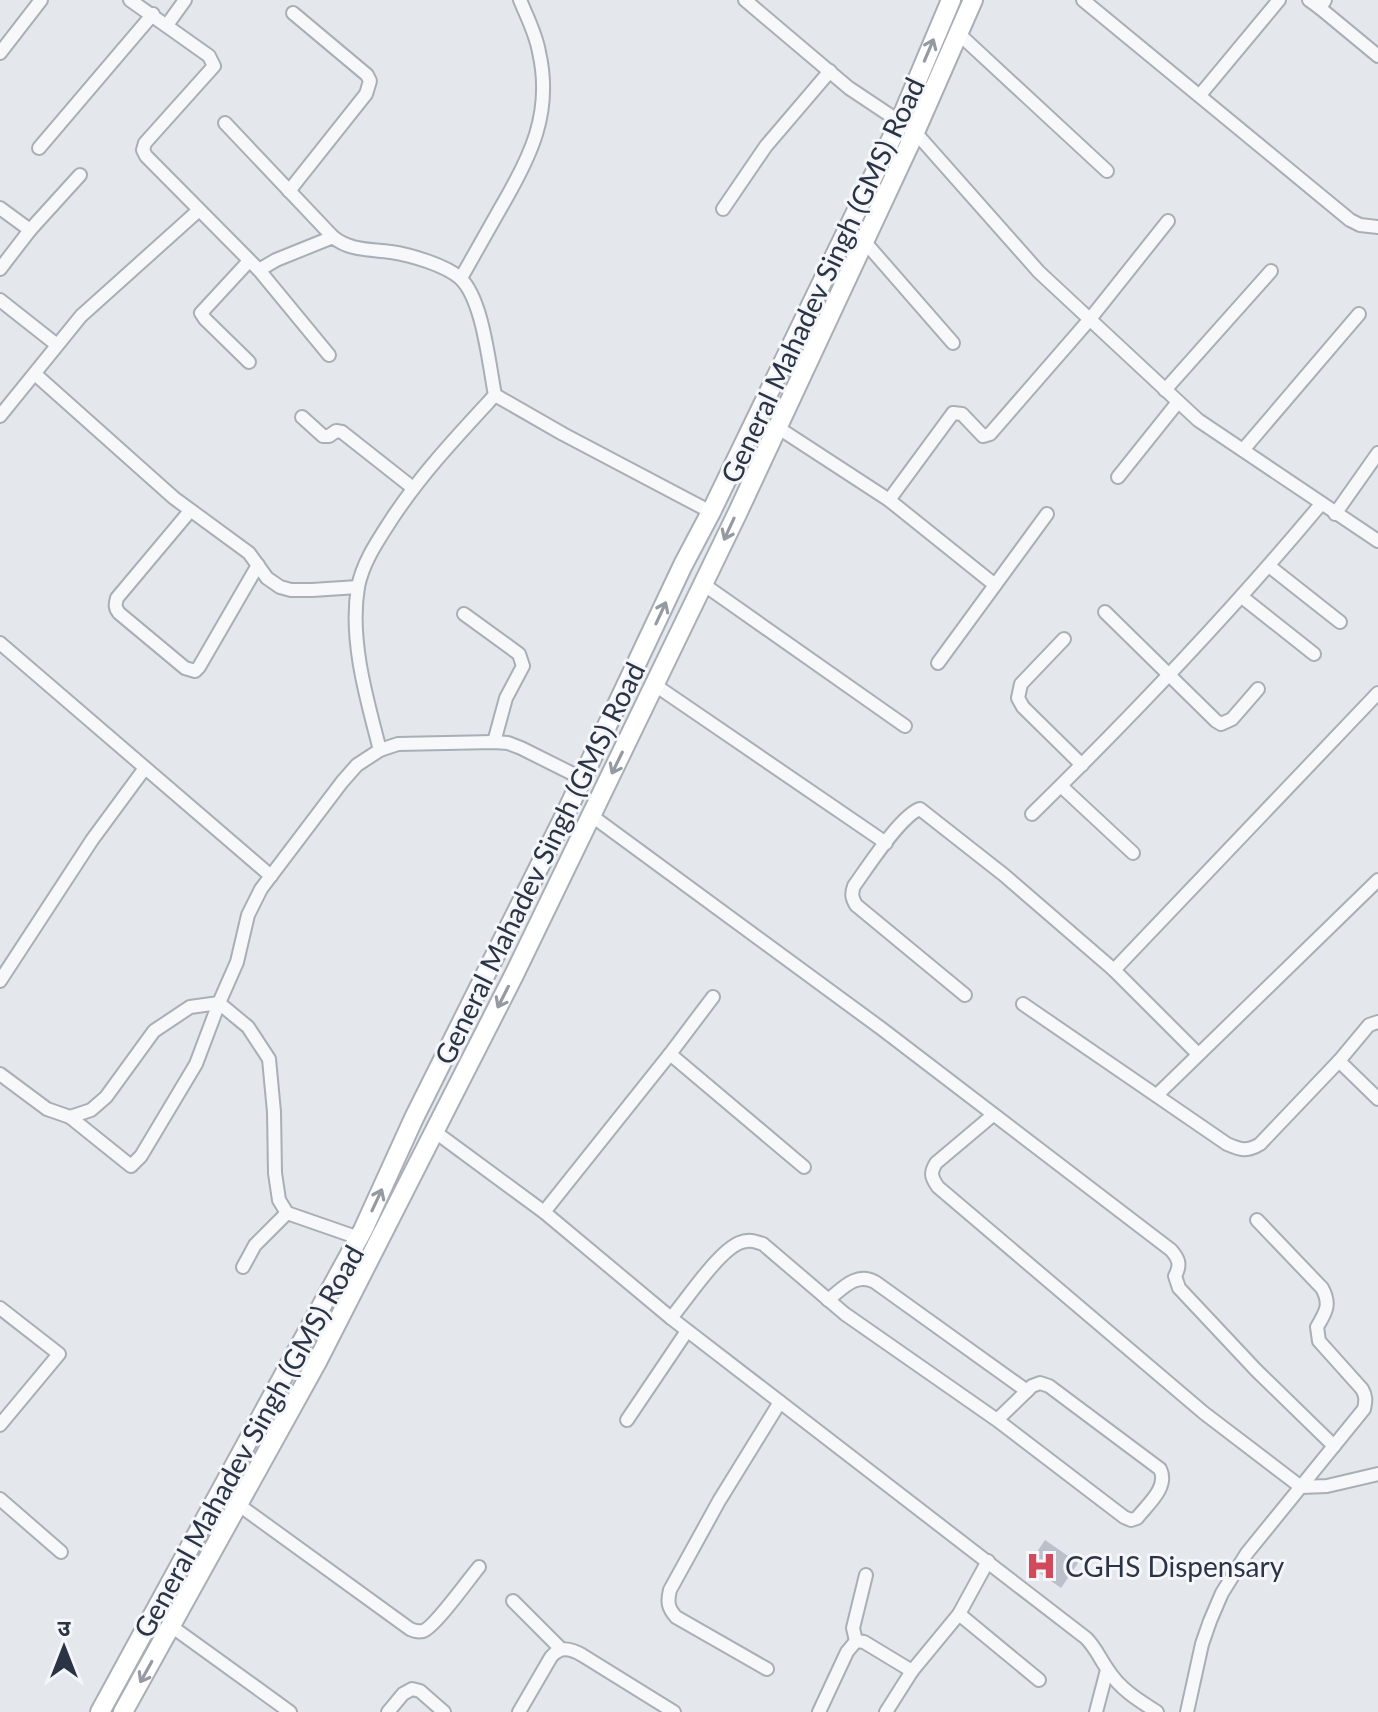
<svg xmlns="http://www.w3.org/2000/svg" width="1378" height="1712" viewBox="0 0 1378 1712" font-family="Lato,'Noto Sans Devanagari',sans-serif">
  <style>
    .building { fill: #bbc0ca }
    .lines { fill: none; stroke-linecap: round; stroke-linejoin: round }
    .street-casing { stroke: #a9aeb7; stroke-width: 16 }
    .secondary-casing { stroke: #a9aeb7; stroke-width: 22 }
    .street { stroke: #f7f8fa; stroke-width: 12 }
    .secondary { stroke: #fff; stroke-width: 18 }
    .oneway { stroke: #959aa2 }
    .labels { text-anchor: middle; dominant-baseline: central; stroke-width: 6; stroke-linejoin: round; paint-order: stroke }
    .street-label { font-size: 28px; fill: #2b3445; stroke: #f4f6f9 }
    .poi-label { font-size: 28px; fill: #2b3445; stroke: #f4f6f9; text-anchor: start }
  </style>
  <rect width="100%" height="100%" fill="#e4e7ec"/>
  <!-- building -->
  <polygon class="building" points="1045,1540 1078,1563 1061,1588 1028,1565"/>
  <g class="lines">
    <!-- street casing -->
    <g class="street-casing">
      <g id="street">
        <polyline points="130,0 209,56 214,66 145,143 143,150 146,156 259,270 329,355"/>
        <polyline points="745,0 849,88 915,132 1039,272 1198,420 1378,541"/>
        <polyline points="1083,0 1350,220 1360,225 1378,227"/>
        <polyline points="1309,0 1320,8 1325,0"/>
        <polyline points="1320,8 1378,56"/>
        <polyline points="167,25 185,0"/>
        <polyline points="958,33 1107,171"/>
        <polyline points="0,53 41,0"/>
        <polyline points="1200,95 1279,0"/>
        <polyline points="225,123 333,237"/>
        <polyline points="39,148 153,14"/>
        <polyline points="289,191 366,94 370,81 367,75 293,13"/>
        <polyline points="0,208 30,230 0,269"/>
        <polyline points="723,209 766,146 830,71"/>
        <polyline points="30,230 80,175"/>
        <polyline points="864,241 953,343"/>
        <polyline points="249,261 201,313 205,319 249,362"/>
        <path d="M259 270 276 260 333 237C350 251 371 249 391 252 411 255 445 265 460 278 483 299 489 365 495 395L563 434 711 512"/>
        <path d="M461 278C474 255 487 232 500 209 530 158 553 113 539 52 536 34 527 17 520 0"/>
        <polyline points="0,300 57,345"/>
        <polyline points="35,374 174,498 249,553 267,578 280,587 291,590 312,590 358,587"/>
        <polyline points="1165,390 1271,271"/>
        <polyline points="0,416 81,316 199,210"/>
        <polyline points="302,417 323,436 329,436 336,431 342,432 413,488"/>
        <polyline points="777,427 889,500 995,585"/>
        <polyline points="1243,450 1359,314"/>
        <polyline points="1118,477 1178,402"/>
        <polyline points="889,500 953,413 962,414 983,436 990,434 1090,319 1168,221"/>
        <path d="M190 511 117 598C115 605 115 608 119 613L185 668 195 671 199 667 258 565"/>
        <polyline points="1335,514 1378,453"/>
        <polyline points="1269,566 1340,622"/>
        <polyline points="703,584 905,726"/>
        <polyline points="1242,597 1314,654"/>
        <polyline points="1105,612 1216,721 1221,724 1232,719 1258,689"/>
        <polyline points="464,614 519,654 523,666 506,698 494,742"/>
        <polyline points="1064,639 1021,684 1018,698 1023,707 1082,765"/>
        <polyline points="0,643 271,876"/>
        <polyline points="938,663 1047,514"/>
        <polyline points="655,685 886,843"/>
        <path d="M380 750C367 700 349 640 358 587 363 561 379 539 393 517 423 472 459 434 495 395"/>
        <polyline points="1061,786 1133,853"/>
        <path d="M1032 814C1133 715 1231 612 1321 504"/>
        <path d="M592 816 882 1029 1171 1250C1179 1259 1181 1265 1175 1276L1179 1288 1256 1370 1334 1446"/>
        <polyline points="1114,970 1378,693"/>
        <polyline points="0,981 92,840 145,768"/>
        <path d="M965 995 856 905C852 898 851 894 854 886 867 868 901 815 920 809L1004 875 1114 970 1198 1054"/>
        <path d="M1023 1004 1227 1144C1241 1150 1247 1152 1260 1144L1339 1061 1369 1025 1378 1022"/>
        <polyline points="670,1054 804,1167"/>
        <polyline points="1339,1061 1378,1099"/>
        <polyline points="0,1074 47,1109 70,1117 91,1110 106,1097 154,1031 190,1007 219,1003 248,1027 269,1059 274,1112 275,1173 279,1200 287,1213 359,1238"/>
        <polyline points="1157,1095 1378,880"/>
        <path d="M993 1115 936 1163C930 1173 931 1177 938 1187L1204 1413 1301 1487 1327 1486 1378 1474"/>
        <polyline points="70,1117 131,1166 141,1156 196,1064 219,1003 237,962 248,915 261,889 342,782 357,765 380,750 398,744 494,742 508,743 521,748 581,778"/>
        <path d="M434 1131 544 1212 671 1318 1086 1638C1096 1648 1100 1659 1108 1670 1120 1689 1138 1700 1157 1712"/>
        <polyline points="544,1212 670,1054 713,997"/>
        <polyline points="243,1267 255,1245 287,1213"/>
        <path d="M828 1300C843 1288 856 1272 875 1282L1027 1391"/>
        <polyline points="0,1308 59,1354 0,1425"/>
        <path d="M671 1318C687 1299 718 1252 739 1243 748 1239 754 1241 763 1244L845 1314 997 1420 1124 1517 1131 1520 1137 1518C1148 1504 1169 1487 1160 1469L1049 1386 1040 1383 1032 1386 997 1420"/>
        <polyline points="627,1420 687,1331"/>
        <polyline points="0,1499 61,1552"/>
        <path d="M239 1505 410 1629C415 1631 417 1632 423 1631 434 1628 469 1579 479 1567"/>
        <polyline points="513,1601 561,1649"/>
        <polyline points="959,1614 1039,1680"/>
        <polyline points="171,1626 290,1712"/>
        <polyline points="856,1641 853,1628 866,1575"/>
        <path d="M767 1669 676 1617C668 1608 667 1602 670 1590L719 1501 780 1402"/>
        <polyline points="388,1712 403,1694 412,1689 420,1691 444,1712"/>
        <path d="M519 1712 551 1657C560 1646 570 1648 582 1655L674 1712"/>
        <polyline points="819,1712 847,1652 856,1641 864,1642 912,1671"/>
        <polyline points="886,1712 912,1671 959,1614 988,1561"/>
        <polyline points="1096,1712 1107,1670"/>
        <path d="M1187 1712 1202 1644 1210 1621 1222 1593 1247 1553 1364 1409C1366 1400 1366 1396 1362 1389L1319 1341 1317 1327C1326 1312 1331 1304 1322 1288L1257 1220"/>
      </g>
    </g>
    <!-- secondary casing -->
    <g class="secondary-casing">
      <g id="secondary">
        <polyline points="100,1712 363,1230 414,1118 564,817 683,565 711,512 900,121 951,0"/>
        <polyline points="123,1712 317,1362 514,975 737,514 912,139 973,0"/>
      </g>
    </g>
    <!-- street -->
    <use href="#street" class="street"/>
    <!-- secondary -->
    <use href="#secondary" class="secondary"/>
  </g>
  <!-- one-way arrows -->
  <defs><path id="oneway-shaft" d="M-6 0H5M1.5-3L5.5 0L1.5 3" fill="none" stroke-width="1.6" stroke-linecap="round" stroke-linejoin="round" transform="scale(2)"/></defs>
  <g class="oneway">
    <use href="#oneway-shaft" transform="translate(929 50) rotate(-67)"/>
    <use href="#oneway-shaft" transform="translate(729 529) rotate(115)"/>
    <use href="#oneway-shaft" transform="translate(661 613) rotate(-65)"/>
    <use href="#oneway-shaft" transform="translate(617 763) rotate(116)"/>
    <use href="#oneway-shaft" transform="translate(503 997) rotate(117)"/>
    <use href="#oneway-shaft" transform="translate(377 1200) rotate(-65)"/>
    <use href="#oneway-shaft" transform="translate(146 1672) rotate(119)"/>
  </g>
  <!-- icons -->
  <defs>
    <g id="hospital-bare" transform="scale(2.4)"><path d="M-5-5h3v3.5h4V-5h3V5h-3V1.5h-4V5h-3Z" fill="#d1495b" stroke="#f4f6f9" stroke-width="2.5" paint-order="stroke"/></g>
  </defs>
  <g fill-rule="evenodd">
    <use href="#hospital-bare" x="1041" y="1566"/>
  </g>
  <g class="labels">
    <!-- street labels -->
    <g class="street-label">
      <text transform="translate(822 280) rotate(-65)">General Mahadev Singh (GMS) Road</text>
      <text transform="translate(539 863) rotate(-64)">General Mahadev Singh (GMS) Road</text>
      <text transform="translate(248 1441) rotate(-61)">General Mahadev Singh (GMS) Road</text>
    </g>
    <!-- poi labels -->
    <g class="poi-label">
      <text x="1065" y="1566">CGHS Dispensary</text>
    </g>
  </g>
  <!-- north arrow -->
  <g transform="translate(64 1648)" stroke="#f4f6f9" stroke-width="6" paint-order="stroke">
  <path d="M0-6L14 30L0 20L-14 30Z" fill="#2b3445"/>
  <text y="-12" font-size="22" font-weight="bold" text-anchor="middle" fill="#2b3445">उ</text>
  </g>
</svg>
